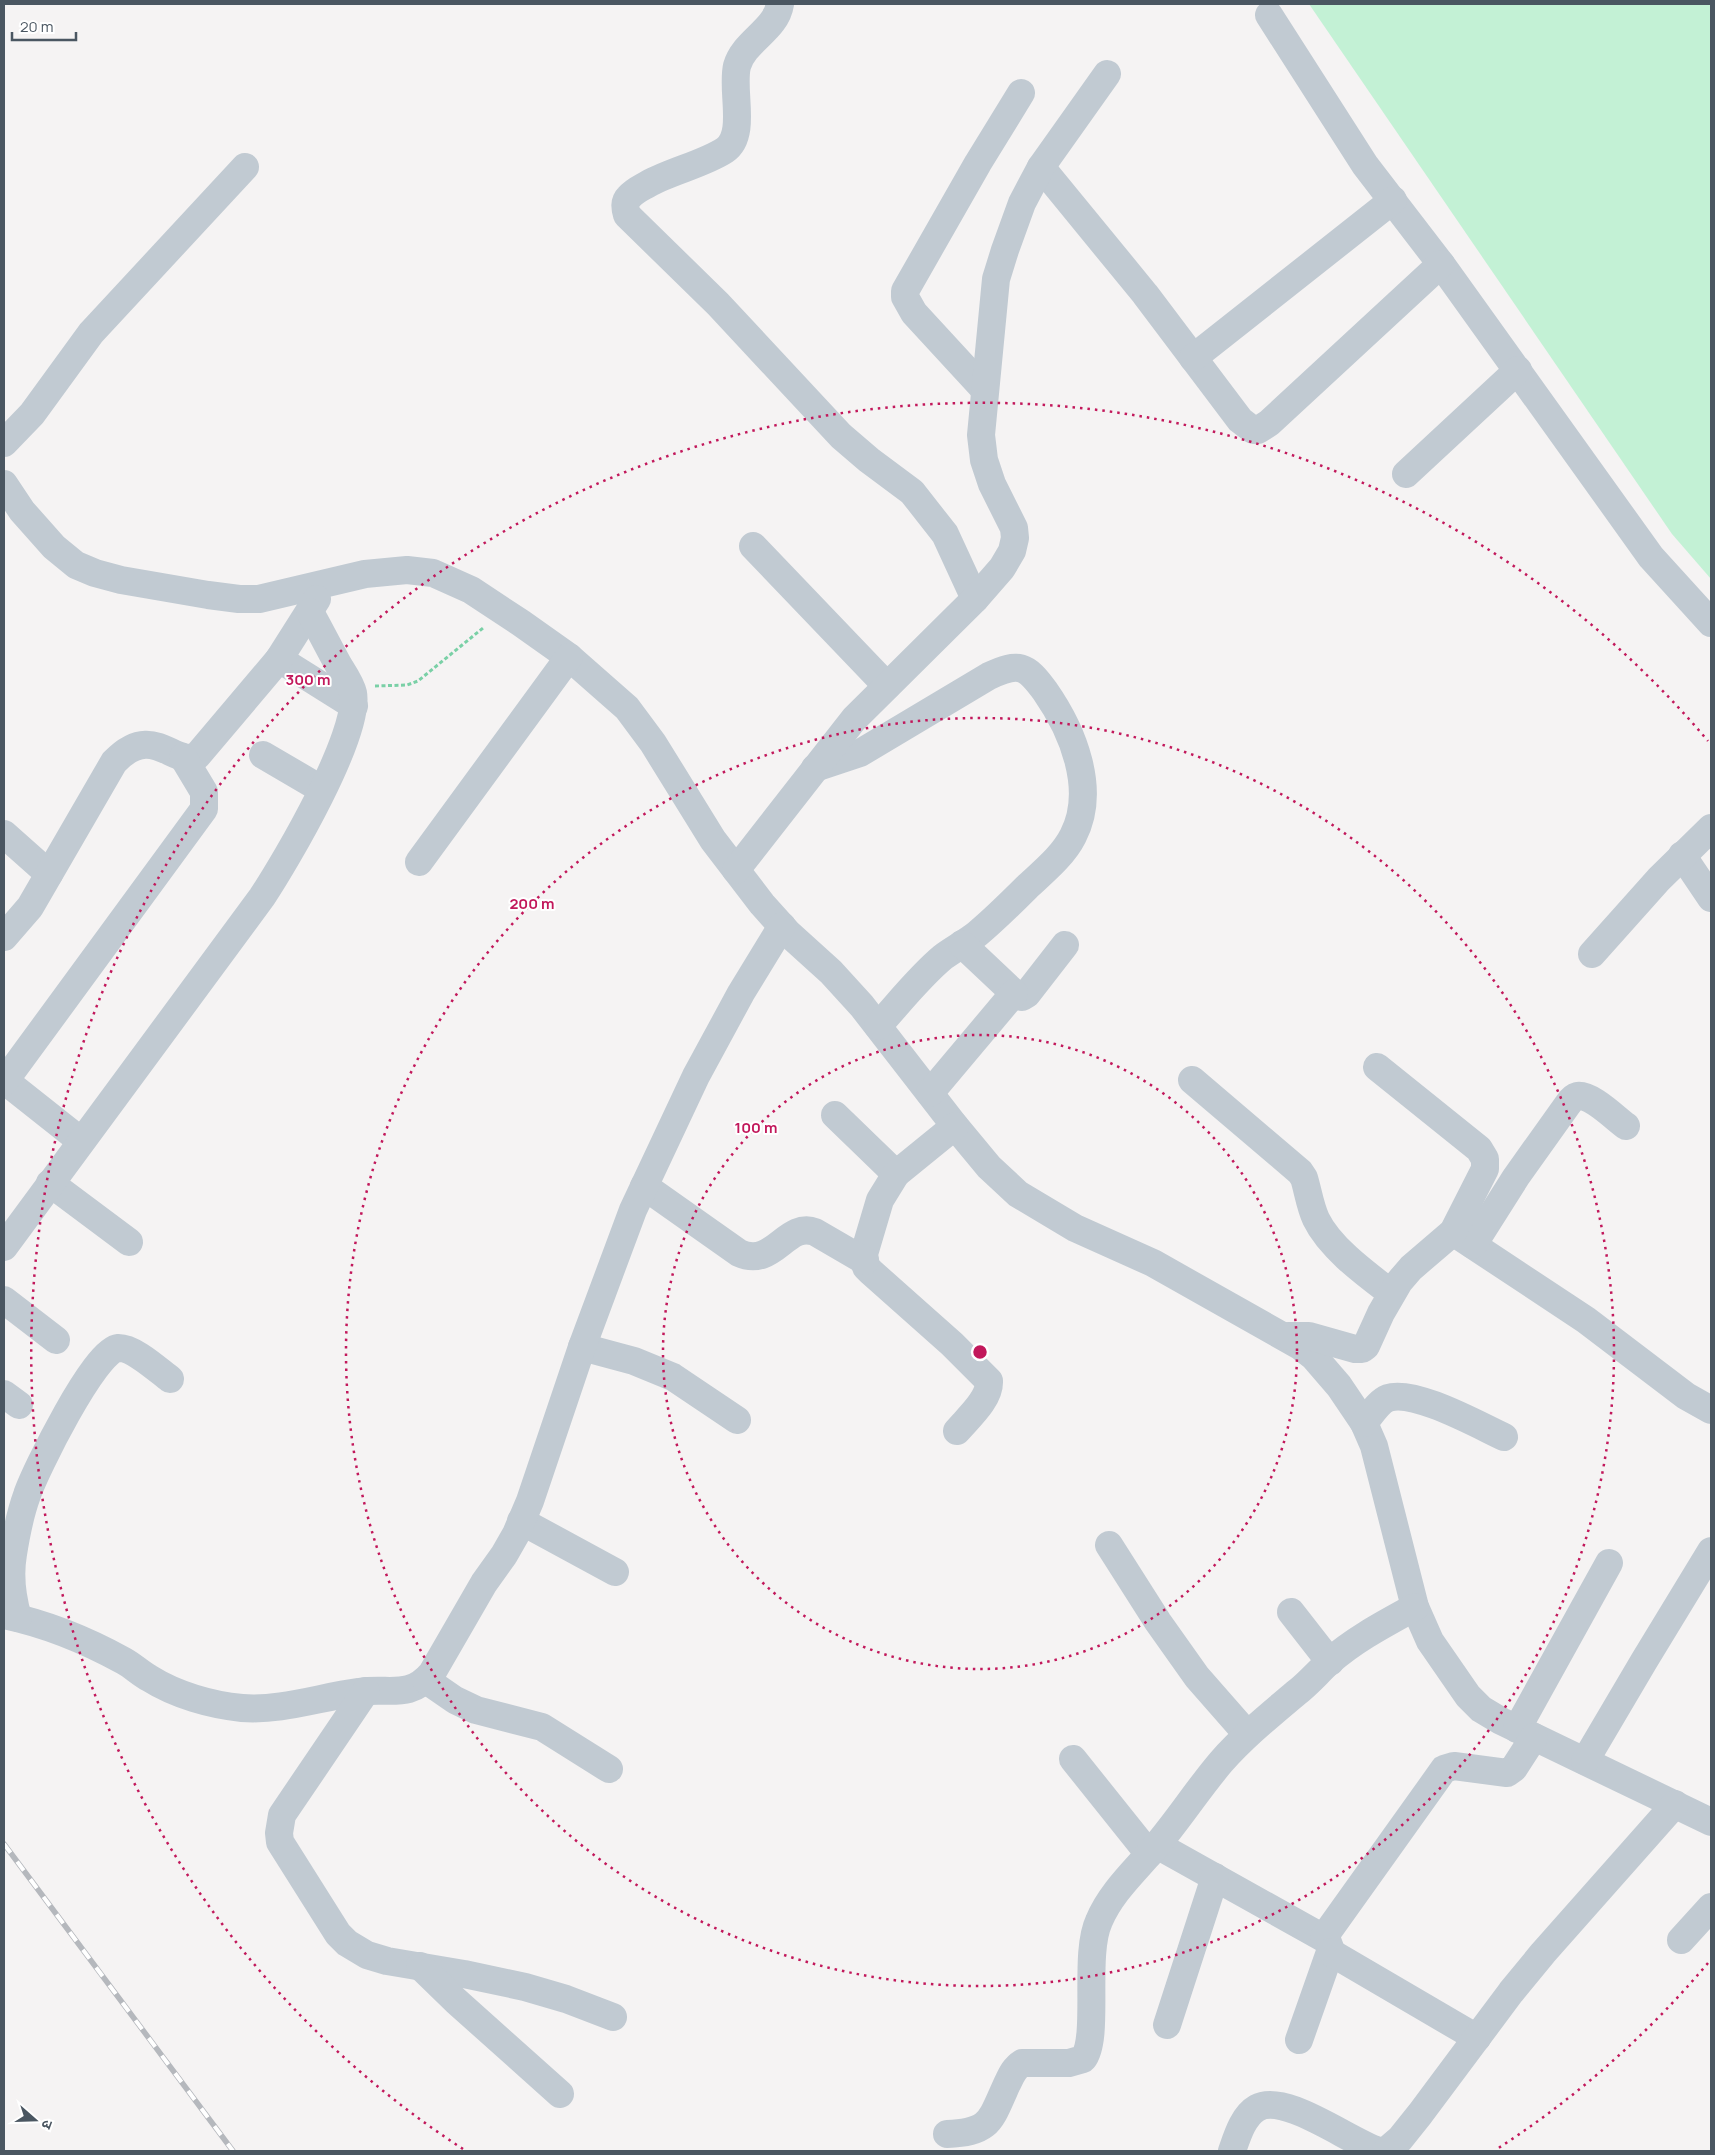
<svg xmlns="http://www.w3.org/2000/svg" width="1715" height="2155" viewBox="0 0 1715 2155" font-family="Manrope,'Noto Sans Devanagari',sans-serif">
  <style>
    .green { fill: #c3f1d5 }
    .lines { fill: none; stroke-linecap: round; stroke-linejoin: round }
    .path { stroke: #7ad0a6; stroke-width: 3; stroke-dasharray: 4 2.5; stroke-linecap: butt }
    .minor { stroke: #c1cad2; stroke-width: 28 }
    .rail-casing { stroke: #b5b8bd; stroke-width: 5.5 }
    .rail { stroke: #fff; stroke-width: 4; stroke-dasharray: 11; stroke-linecap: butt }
    .ring { fill: none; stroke: #c2185b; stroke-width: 2.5; stroke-dasharray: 2.5 5 }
    .centre { fill: #c2185b; stroke: #fff; stroke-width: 2.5 }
    .ring-label { font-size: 15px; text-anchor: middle; font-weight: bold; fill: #c2185b; stroke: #fff; stroke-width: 4; stroke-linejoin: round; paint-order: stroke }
  </style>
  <rect width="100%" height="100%" fill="#f5f3f3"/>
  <!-- green -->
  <polygon class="green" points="1309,4 1711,4 1711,579 1672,534"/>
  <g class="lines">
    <!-- path -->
    <polyline class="path" points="375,686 407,685 418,681 483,628"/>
    <!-- minor -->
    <g class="minor">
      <path d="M780 4C776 30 744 41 737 66 731 90 747 135 725 150 704 164 671 171 648 184 641 188 634 191 629 197 624 202 625 208 627 215L718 304 841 436 869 460 912 492 945 534 975 599"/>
      <polyline points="1269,15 1365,165 1441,264 1651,557 1711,623"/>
      <polyline points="1041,167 1145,294 1240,420 1253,430 1258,430 1269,423 1441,264"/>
      <polyline points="1193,358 1393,200"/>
      <polyline points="984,389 914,313 905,297 905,291 978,163 1021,93"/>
      <polyline points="4,443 32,414 91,333 245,167"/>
      <polyline points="1406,474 1518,370"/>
      <polyline points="4,484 22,511 54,547 76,565 95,573 121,580 208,595 239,599 259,599 365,574 407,570 433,573 471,590 521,623 569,657 627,708 653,743 713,840 762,904 789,934 831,972 862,1006 955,1126 989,1167 1018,1194 1075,1228 1153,1263 1300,1346 1314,1357 1339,1386 1364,1423 1374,1446 1415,1607 1430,1641 1468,1696 1481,1709 1501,1721 1711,1822"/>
      <polyline points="753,546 887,686"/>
      <polyline points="279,659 354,706"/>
      <polyline points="263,755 321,789"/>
      <path d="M815 768 860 753 989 676C1019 662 1026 665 1045 691 1073 731 1097 790 1073 836 1063 856 1043 872 1027 887 1011 903 995 919 977 934 967 942 954 949 943 957 919 977 899 1003 878 1026"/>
      <polyline points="4,834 49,874"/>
      <polyline points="1682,855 1711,898"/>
      <polyline points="419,862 569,657"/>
      <polyline points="736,870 854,719 975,599 1002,568 1012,551 1015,538 1014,528 992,484 984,460 981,435 996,279 1005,250 1022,203 1041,167 1107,74"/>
      <path d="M4 937 30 907 114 762C153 721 173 767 197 756L279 659 317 599"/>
      <polyline points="962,944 1014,993 1022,997 1027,994 1065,945"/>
      <polyline points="1592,954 1659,879 1711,828"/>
      <polyline points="4,1080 81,1141"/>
      <path d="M1192 1080 1300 1172 1304 1178C1308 1191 1310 1206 1316 1219 1330 1248 1366 1274 1391 1293"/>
      <polyline points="4,1082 204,809 204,792 183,757"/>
      <polyline points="930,1093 1014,993"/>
      <polyline points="835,1115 896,1174"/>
      <path d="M955 1126 896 1174 880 1200 864 1254 866 1267 871 1272 952 1344 989 1381C990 1399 968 1418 957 1431"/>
      <polyline points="50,1183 129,1242"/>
      <path d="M644 1186 739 1253C774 1269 786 1221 815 1232L865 1261"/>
      <polyline points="1453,1232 1586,1320 1686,1396 1711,1410"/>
      <path d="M1473 1245 1516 1177 1568 1104C1570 1101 1573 1097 1577 1096 1590 1093 1616 1119 1626 1126"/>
      <path d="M4 1247 262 897C286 861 361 733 353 693 351 684 344 674 339 666 329 648 320 630 310 612"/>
      <polyline points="4,1300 56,1340"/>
      <polyline points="1288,1336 1309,1336 1355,1349 1362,1349 1366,1346 1381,1313 1399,1282 1411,1268 1453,1232 1485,1169 1485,1159 1479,1149 1377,1067"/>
      <polyline points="582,1347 634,1361 673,1377 737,1420"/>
      <polyline points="4,1394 19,1405"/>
      <path d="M1364 1423C1371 1415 1378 1402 1388 1398 1414 1389 1478 1425 1504 1437"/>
      <polyline points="521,1521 615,1572"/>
      <polyline points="1109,1545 1158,1622 1197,1677 1247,1734"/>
      <polyline points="1291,1612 1330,1662"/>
      <path d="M4 1615C47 1624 86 1640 124 1661 133 1666 140 1673 149 1678 176 1695 211 1705 242 1708 282 1711 320 1697 359 1692 389 1687 409 1700 432 1673L484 1583 504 1555 516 1534 530 1501 582 1347 633 1210 696 1076 741 993 782 926"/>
      <path d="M18 1618C12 1597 9 1577 13 1554 16 1535 20 1514 27 1495 35 1471 95 1350 118 1348 133 1347 158 1370 170 1379"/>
      <polyline points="426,1680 455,1700 476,1710 542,1727 609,1769"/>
      <polyline points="366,1691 282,1815 279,1833 280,1842 338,1934 347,1943 367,1955 387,1961 464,1974 525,1987 566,1999 613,2017"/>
      <polyline points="1517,1729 1609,1563"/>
      <polyline points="1073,1759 1149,1854"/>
      <polyline points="1585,1761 1644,1661 1711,1551"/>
      <polyline points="1157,1845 1327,1940 1330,1948 1330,1952 1299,2040"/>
      <polyline points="1324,1937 1444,1769 1454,1766 1507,1773 1514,1768 1534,1737"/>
      <polyline points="1681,1940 1711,1907"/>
      <polyline points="1330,1952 1477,2038"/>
      <polyline points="420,1966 456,2001 560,2094"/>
      <polyline points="1167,2025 1215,1877"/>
      <path d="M947 2134C991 2132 990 2121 1007 2084 1011 2076 1014 2068 1022 2063H1069L1083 2059C1100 2038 1083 1955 1099 1921 1111 1892 1136 1870 1156 1846 1179 1819 1198 1789 1221 1762 1244 1736 1270 1715 1296 1693 1308 1684 1318 1672 1329 1662 1355 1639 1386 1623 1415 1607"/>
      <path d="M1232 2151C1237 2137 1243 2116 1257 2108 1285 2092 1351 2143 1379 2151"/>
      <polyline points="1386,2151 1400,2139 1420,2114 1511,1992 1543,1953 1675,1804"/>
    </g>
    <!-- rail casing -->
    <g class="rail-casing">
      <polyline id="rail" points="4,1844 233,2151"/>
    </g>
    <!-- rail -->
    <use href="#rail" class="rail"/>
  </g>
  <!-- distance rings -->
  <g class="ring">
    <circle cx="980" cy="1352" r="317"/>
    <circle cx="980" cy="1352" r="634"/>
    <path d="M1708 1963A950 950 0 0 1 1497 2149M463 2149A950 950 0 1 1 1708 741"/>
  </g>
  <circle cx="980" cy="1352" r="8" class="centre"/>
  <g class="ring-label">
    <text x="308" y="685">300 m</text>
    <text x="532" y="909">200 m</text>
    <text x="756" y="1133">100 m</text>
  </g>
  <!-- border -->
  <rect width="1715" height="2155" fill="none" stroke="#4a5661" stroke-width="10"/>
  <!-- north arrow -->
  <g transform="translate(35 2120) rotate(110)" stroke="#ffffff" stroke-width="4" paint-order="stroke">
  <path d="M0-4L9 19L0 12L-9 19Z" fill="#4a5661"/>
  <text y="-8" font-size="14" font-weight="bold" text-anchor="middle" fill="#4a5661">उ</text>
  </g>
  <!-- scale -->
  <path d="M12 32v8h64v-8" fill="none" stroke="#4a5661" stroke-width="2.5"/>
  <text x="20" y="32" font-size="15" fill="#4a5661" stroke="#ffffff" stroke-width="4" paint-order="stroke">20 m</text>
</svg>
